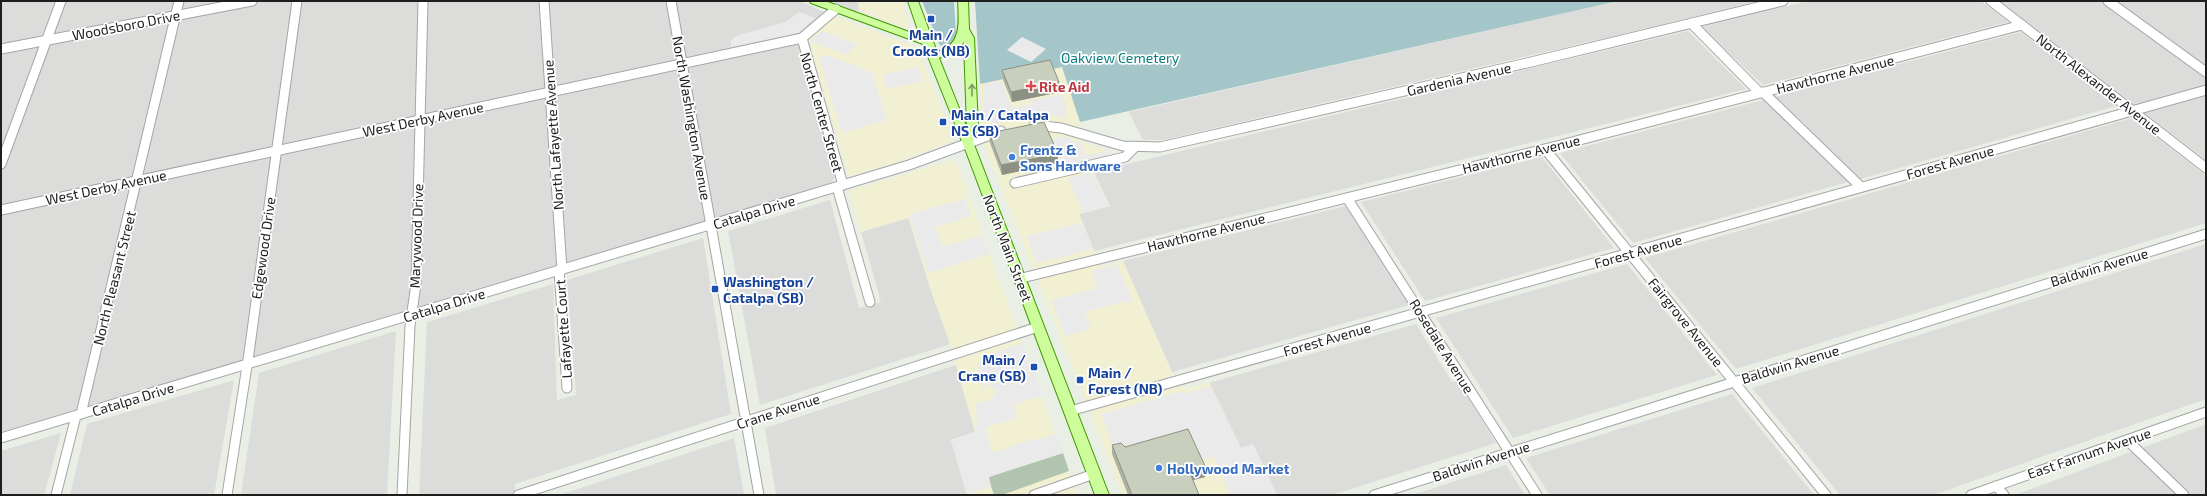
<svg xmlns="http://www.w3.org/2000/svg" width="2207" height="496" viewBox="0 0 2207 496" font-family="'Exo 2',sans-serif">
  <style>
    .residential { fill: #dcdcdb }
    .commercial { fill: #f1f0d3 }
    .construction { fill: #b1c4af }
    .cemetery { fill: #a5c6c9 }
    .parking { fill: #eaeaea }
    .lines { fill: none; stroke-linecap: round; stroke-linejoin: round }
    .minor-casing { stroke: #a5a5a5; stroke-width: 11 }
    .major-casing { stroke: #3e9900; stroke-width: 2 }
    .minor { stroke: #fff; stroke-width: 9 }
    .major { fill: #cdfd9b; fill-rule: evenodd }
    .wall { fill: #adb2a3 }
    .shaded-wall { fill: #8d9184 }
    .building { fill: #c9cfbd; stroke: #8d9184 }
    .oneway { stroke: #7e9963 }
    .transit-dot { fill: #1a4fb4; stroke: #fff; stroke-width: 1.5 }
    .health-dot { fill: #e0444e; stroke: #fff; stroke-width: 1.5 }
    .shop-dot { fill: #3f7fe0; stroke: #fff; stroke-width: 1.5 }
    .labels { text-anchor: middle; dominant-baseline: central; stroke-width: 3.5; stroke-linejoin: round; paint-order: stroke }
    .street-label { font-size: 14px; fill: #1e1e1e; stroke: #fff }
    .transit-label { font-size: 14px; font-weight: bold; fill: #164399; stroke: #fff; text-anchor: start }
    .park-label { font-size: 14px; fill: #097e7f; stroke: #fff }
    .health-label { font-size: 14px; font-weight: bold; fill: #be3a42; stroke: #fff; text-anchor: start }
    .shop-label { font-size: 14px; font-weight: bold; fill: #366cbe; stroke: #fff; text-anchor: start }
  </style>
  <rect width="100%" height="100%" fill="#e9efe4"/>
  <!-- residential -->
  <g class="residential">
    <polygon points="1,1 800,1 824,12 803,33 796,36 835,177 831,183 1,432"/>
    <polygon points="830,1 858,1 860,9 855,11"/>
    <polygon points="1618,1 1758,1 1614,36 1163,140 1143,140 1129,112"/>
    <polygon points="1808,1 1981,1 2008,22 1763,85 1702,27"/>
    <polygon points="2000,1 2206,1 2206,160"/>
    <polygon points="1688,31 1746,89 1094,251 1079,214 1110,206 1093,172"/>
    <polygon points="2021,32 2116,106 1857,180 1774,97"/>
    <polygon points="1767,99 1851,181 1633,243 1560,153"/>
    <polygon points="2132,118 2206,176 2206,223 1736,369 1645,258"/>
    <polygon points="1542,157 1614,248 1425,301 1361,202"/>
    <polygon points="830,200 859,308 881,302 861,232 908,217 930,288 950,344 760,405 728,231"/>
    <polygon points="1346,206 1409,305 1172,372 1123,261"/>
    <polygon points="703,238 731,414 515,484 515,495 419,495 427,322 553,284 557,400 576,395 567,280"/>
    <polygon points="2206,244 2206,399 1933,495 1840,495 1752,388"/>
    <polygon points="1627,264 1717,375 1513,438 1436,318"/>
    <polygon points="1416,324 1452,382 1457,380 1496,443 1332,495 1277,495 1253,444 1241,448 1209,383"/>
    <polygon points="396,331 387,495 241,495 259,373"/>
    <polygon points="956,365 975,432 951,440 967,495 776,495 765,428"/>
    <polygon points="234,380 214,495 70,495 87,424"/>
    <polygon points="1732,394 1814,495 1550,495 1526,458"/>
    <polygon points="2206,424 2206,495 2018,494"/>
    <polygon points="61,433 44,495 1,495 1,451"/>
    <polygon points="734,438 744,495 559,495"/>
    <polygon points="1506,465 1525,495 1412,495"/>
  </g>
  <!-- commercial -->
  <g class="commercial">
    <polygon points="858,1 902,1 910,24 905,29 859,10"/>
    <polygon points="838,17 917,48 952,134 953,141 898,162 849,177 808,39 831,18"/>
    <polygon points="1062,67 1080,122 1080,141 1104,149 1112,167 1094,172 1110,206 1079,214 1101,267 1123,261 1172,372 1183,390 1209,382 1241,448 1277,495 1123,495 985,147 981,121 980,84"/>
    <polygon points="951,160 957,163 1077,495 967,495 951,440 975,432 950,344 930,288 909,218 861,232 849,191"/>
  </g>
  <!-- construction -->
  <polygon class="construction" points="1063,453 1069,471 1002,495 994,495 988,477"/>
  <!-- cemetery -->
  <g class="cemetery">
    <polygon points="922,1 954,1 956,33 953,45 942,47 939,44"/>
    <polygon points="975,1 1618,1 1080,122 1062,67 980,84"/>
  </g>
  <!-- parking -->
  <g class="parking">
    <polygon points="799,12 815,18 798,33 731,47 731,41 736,36 786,22"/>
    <polygon points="822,31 857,44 846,55 810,41"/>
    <polygon points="1022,37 1046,49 1031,62 1007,50"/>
    <polygon points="828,55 872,73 887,120 842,133 819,57"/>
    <polygon points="918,67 923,81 888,89 883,75"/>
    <polygon points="1001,81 1012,108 1031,104 1030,101 1062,94 1067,112 1065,117 1048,115 1026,117 993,124 991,120 984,120 983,85"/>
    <polygon points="1069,136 1072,142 1080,141 1086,156 1106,151 1108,156 1063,166 1051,139"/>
    <polygon points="1093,172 1109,206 1083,213 1068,178"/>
    <polygon points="965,199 971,216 935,227 943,247 980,236 983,238 989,254 928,273 909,214"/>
    <polygon points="1082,223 1093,249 1037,263 1027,236"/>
    <polygon points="1117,264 1133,301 1130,303 1126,301 1085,312 1091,329 1065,336 1051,300 1098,288 1091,271"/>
    <polygon points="1022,343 1042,395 1014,405 1018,417 985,428 993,453 1036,438 1037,440 1056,434 1063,453 989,477 991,486 967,495 951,440 975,432 977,425 976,404 991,399 997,391 987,384 982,389 977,364 989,355"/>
    <polygon points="1210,386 1241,448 1253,444 1277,495 1230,495 1213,457 1203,460 1192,435 1127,454 1116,451 1101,414 1182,391 1183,394"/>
  </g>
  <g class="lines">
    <!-- minor casing -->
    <g class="minor-casing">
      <g id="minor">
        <polyline points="544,1 562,270"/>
        <polyline points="671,1 759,495"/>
        <polyline points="1991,1 2206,168"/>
        <polyline points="2108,1 2206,72"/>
        <polyline points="1691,23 1760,93"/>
        <polyline points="802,38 843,185"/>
        <polyline points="1,49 252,1"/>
        <polyline points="1763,92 1861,187"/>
        <polyline points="1034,125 1061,128 1123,146 1160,147 1527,63 1783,1"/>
        <polyline points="1545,149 1826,495"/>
        <polyline points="1,164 61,1"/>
        <polyline points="1015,183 1125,157 1134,148"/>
        <polyline points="837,187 870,302"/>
        <polyline points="1347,198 1537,495"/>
        <polyline points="1,210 802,38 836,9"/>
        <polyline points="559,270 567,388"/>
        <polyline points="1018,279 1545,149 2022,25"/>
        <polyline points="1070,411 2206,90"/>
        <polyline points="81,414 179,1"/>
        <polyline points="1,438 909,165 1001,131"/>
        <polyline points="2127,440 2184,495"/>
        <polyline points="1996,486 2004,495"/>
        <polyline points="56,495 76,416"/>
        <polyline points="227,495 249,353 297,1"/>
        <polyline points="402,495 410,326 416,284 423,1"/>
        <polyline points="518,495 1038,327"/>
        <polyline points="1034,495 1094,474"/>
        <polyline points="1374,495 2206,234"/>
        <polyline points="1971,495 2206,412"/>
      </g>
    </g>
    <!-- major casing -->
    <g class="major-casing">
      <path id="major" d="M810 1H825L920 36 908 1H918L937 52C962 45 959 23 958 1H968L969 29 974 38 978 127 973 142 1109 495H1095L967 154 923 44 811 3ZM964 42 967 128 939 58 956 51Z"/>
    </g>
    <!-- minor -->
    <use href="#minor" class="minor"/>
    <!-- major -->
    <use href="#major" class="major"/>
  </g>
  <!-- wall -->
  <g class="wall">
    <polygon points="1002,70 1060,92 1012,102 1003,80"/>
    <polygon points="989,133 1058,163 1002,175 990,143"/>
    <polygon points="1112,445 1125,447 1205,477 1193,480 1199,495 1128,495 1112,454"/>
  </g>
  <!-- shaded-wall -->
  <g class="shaded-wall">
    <polygon points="1059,82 1060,92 1012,102 1011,92"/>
    <polygon points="1058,154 1058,163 1002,175 1001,165"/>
    <polygon points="1206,468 1205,477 1189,481 1190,473"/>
  </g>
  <!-- building -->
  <g class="building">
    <polygon points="1050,60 1059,82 1011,92 1002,70"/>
    <polygon points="1044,122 1058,154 1001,165 989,133"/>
    <polygon points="1188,429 1206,468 1190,473 1199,495 1132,495 1112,445 1121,443 1125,447"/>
  </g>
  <!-- one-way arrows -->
  <defs><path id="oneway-shaft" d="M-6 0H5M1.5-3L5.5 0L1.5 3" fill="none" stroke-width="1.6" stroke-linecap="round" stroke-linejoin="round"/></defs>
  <use class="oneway" href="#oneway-shaft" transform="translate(972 90) rotate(-90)"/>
  <!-- markers -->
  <g class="transit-dot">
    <rect x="927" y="15" width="8" height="8" rx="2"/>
    <rect x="939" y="118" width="8" height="8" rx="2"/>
    <rect x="711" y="285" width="8" height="8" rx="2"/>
    <rect x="1030" y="363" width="8" height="8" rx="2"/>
    <rect x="1076" y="376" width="8" height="8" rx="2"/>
  </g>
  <path class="health-dot" d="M1029 80h4v4h4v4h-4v4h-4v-4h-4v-4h4z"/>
  <g class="shop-dot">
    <circle cx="1012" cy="157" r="4"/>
    <circle cx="1159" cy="468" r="4"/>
  </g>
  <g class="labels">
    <!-- street labels -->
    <g class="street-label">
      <text transform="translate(126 25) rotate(-11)">Woodsboro Drive</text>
      <text transform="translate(1835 74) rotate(-14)">Hawthorne Avenue</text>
      <text transform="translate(1459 79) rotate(-13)">Gardenia Avenue</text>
      <text transform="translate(2099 84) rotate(38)">North Alexander Avenue</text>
      <text transform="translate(822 112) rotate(74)">North Center Street</text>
      <text transform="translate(692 118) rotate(80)">North Washington Avenue</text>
      <text transform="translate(423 119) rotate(-12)">West Derby Avenue</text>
      <text transform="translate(553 135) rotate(-94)">North Lafayette Avenue</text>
      <text transform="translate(1521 154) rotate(-14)">Hawthorne Avenue</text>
      <text transform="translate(1950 162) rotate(-16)">Forest Avenue</text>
      <text transform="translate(106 187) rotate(-12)">West Derby Avenue</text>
      <text transform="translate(754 212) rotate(-17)">Catalpa Drive</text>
      <text transform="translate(1206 232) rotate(-14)">Hawthorne Avenue</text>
      <text transform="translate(416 236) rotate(-88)">Marywood Drive</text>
      <text transform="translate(263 248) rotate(-82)">Edgewood Drive</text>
      <text transform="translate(1008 248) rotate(69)">North Main Street</text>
      <text transform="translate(1638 251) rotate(-16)">Forest Avenue</text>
      <text transform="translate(2099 267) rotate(-17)">Baldwin Avenue</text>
      <text transform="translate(114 278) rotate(-76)">North Pleasant Street</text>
      <text transform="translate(444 305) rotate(-17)">Catalpa Drive</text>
      <text transform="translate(1686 322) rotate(51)">Fairgrove Avenue</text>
      <text transform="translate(563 329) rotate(-94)">Lafayette Court</text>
      <text transform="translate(1327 339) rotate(-16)">Forest Avenue</text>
      <text transform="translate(1442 346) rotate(58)">Rosedale Avenue</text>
      <text transform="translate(1790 364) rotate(-17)">Baldwin Avenue</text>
      <text transform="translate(133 399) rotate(-17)">Catalpa Drive</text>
      <text transform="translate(778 411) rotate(-18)">Crane Avenue</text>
      <text transform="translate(2089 453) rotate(-19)">East Farnum Avenue</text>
      <text transform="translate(1481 461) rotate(-18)">Baldwin Avenue</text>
    </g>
    <!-- transit labels -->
    <g class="transit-label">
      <text x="931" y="34" text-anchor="middle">Main /<tspan x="931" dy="16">Crooks (NB)</tspan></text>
      <text x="951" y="114">Main / Catalpa<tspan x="951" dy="16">NS (SB)</tspan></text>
      <text x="723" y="281">Washington /<tspan x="723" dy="16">Catalpa (SB)</tspan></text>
      <text x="1026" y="359" text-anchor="end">Main /<tspan x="1026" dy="16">Crane (SB)</tspan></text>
      <text x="1088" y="372">Main /<tspan x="1088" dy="16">Forest (NB)</tspan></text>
    </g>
    <!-- park labels -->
    <g class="park-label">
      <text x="1120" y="57">Oakview Cemetery</text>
    </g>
    <!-- health labels -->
    <g class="health-label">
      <text x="1039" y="86">Rite Aid</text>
    </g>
    <!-- shop labels -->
    <g class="shop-label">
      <text x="1020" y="149">Frentz &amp;<tspan x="1020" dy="16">Sons Hardware</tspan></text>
      <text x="1167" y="468">Hollywood Market</text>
    </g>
  </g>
  <!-- border -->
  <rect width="2207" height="496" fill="none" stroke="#1e1e1e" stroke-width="4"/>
</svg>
